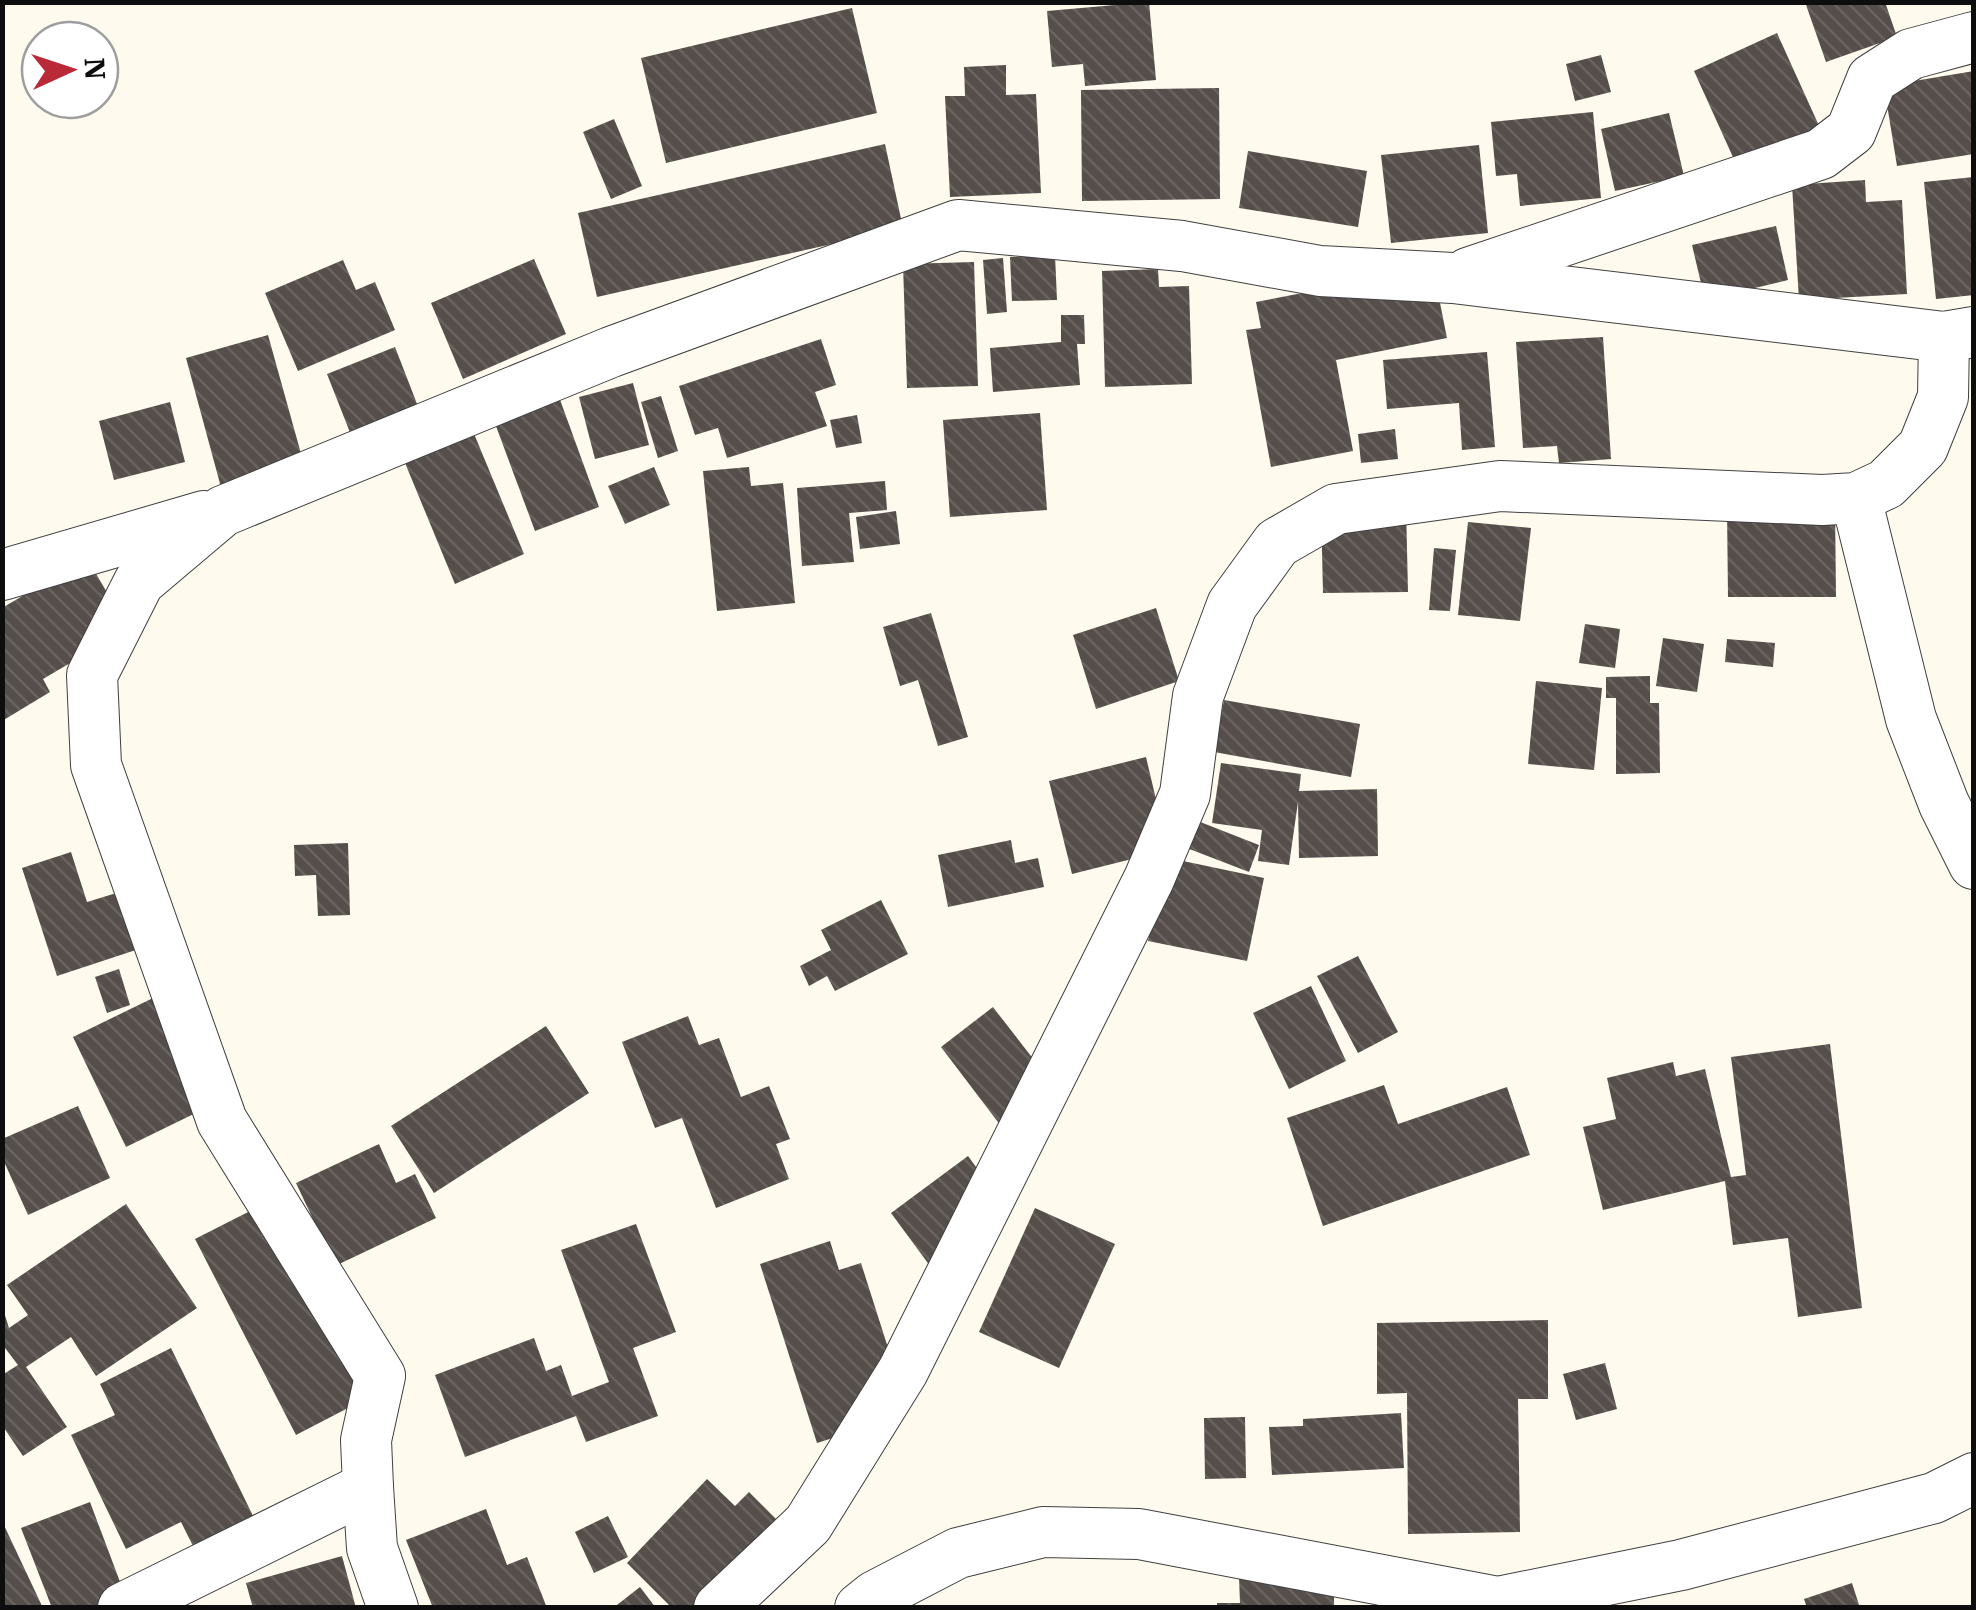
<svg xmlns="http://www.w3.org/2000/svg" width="1976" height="1610" viewBox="0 0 1976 1610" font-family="'IBM Plex Serif',serif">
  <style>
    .building { fill: url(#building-back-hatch) }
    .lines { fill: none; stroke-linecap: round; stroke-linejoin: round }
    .street-casing { stroke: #404040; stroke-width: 52 }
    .street { stroke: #fff; stroke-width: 50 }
  </style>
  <defs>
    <pattern id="building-back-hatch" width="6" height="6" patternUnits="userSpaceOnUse" patternTransform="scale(2.5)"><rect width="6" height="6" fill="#564e4a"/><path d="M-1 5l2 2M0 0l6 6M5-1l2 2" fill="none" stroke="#696360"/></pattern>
  </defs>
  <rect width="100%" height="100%" fill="#fffaee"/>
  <!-- building -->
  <g class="building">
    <polygon points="1149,2 1156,80 1085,86 1083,64 1052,67 1047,11"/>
    <polygon points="1805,2 1885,2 1897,37 1826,62"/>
    <polygon points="852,8 877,113 666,163 641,58"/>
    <polygon points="1777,33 1820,128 1737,166 1694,71"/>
    <polygon points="1601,55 1611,92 1575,101 1566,64"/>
    <polygon points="1006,65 1006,95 1036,94 1041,193 950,197 945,96 965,96 964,67"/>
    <polygon points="1974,71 1974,154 1897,166 1884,86"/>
    <polygon points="1219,88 1220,199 1082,201 1081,90"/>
    <polygon points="1593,112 1601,198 1520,206 1517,174 1496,176 1491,122"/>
    <polygon points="1669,113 1684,176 1615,191 1601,129"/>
    <polygon points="614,119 642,186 611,199 583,132"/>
    <polygon points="885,144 903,228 597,297 578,213"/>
    <polygon points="1479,145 1488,233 1391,243 1381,155"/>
    <polygon points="1248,151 1367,171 1358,227 1239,208"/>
    <polygon points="1974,177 1974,295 1936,299 1924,182"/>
    <polygon points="1865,180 1866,202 1902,200 1907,294 1799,300 1792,185"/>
    <polygon points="1776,226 1788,280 1705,300 1692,245"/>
    <polygon points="1055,255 1057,300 1012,301 1010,257"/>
    <polygon points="1003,258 1007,312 987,314 983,260"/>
    <polygon points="534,259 566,334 463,379 431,303"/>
    <polygon points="343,260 356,290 375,282 395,330 298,371 265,293"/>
    <polygon points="974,262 978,386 907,388 903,264"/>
    <polygon points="1433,268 1447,338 1336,360 1353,451 1271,467 1246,330 1261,328 1256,302"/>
    <polygon points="1158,269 1159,287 1189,286 1192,384 1105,387 1102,271"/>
    <polygon points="1061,315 1084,315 1085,344 1077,344 1080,385 993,392 990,348 1061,342"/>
    <polygon points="268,335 305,468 222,491 186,358"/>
    <polygon points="1603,337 1611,459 1559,463 1557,446 1523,448 1516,342"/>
    <polygon points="821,339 836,385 815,392 827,426 727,458 718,428 695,435 679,386"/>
    <polygon points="395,347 419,409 351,435 327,374"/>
    <polygon points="1487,352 1495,447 1462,450 1459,403 1387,409 1383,360"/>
    <polygon points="633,383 649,445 595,459 579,397"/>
    <polygon points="555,386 599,507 535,531 490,410"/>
    <polygon points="661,396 678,451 658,458 641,402"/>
    <polygon points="170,402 185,462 114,480 99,421"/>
    <polygon points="1040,413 1047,510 950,517 943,420"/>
    <polygon points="857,415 862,443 836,448 830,420"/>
    <polygon points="472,429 524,554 455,584 403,458"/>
    <polygon points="1395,429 1398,459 1361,463 1358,434"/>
    <polygon points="654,467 670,505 625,524 608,486"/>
    <polygon points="749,467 751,486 783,483 795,603 717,611 703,471"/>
    <polygon points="885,481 887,510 849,513 854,562 802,566 797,488"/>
    <polygon points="1406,505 1408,592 1323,593 1321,507"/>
    <polygon points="1835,506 1836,597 1728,597 1727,507"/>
    <polygon points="896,511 900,544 860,549 856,517"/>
    <polygon points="1468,522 1531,528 1520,621 1458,615"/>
    <polygon points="1434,548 1456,550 1450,611 1429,610"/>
    <polygon points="87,558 128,629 43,679 50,692 2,721 2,608"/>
    <polygon points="1156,608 1179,681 1096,709 1073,635"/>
    <polygon points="931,613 968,737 938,746 918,680 900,686 883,627"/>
    <polygon points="1585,624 1620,629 1615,668 1579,663"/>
    <polygon points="1663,638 1704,644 1697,692 1656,686"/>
    <polygon points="1727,639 1775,643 1773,667 1725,662"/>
    <polygon points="1650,676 1650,703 1659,703 1660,773 1616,774 1616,698 1606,698 1606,677"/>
    <polygon points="1536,681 1602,688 1594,770 1528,764"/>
    <polygon points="1224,700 1360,724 1351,777 1214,752"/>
    <polygon points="1146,757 1168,850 1072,874 1049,781"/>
    <polygon points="1221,763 1301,774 1299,791 1377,789 1378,856 1299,858 1298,802 1289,865 1258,861 1262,830 1212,823"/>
    <polygon points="1190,818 1259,845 1249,872 1179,845"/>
    <polygon points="1011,840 1015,863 1038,858 1044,887 948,907 938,855"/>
    <polygon points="348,843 350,915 318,916 316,875 295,876 294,845"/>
    <polygon points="71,852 87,902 136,887 154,944 57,976 22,868"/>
    <polygon points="1164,857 1264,878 1247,961 1148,941"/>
    <polygon points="881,900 908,954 835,991 827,976 809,986 800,966 831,950 821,930"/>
    <polygon points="1358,956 1398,1032 1358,1053 1317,976"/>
    <polygon points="119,969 130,1005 107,1013 95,977"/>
    <polygon points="1311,986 1346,1061 1289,1089 1253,1013"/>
    <polygon points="153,998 206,1108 126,1147 73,1037"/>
    <polygon points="993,1007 1048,1078 1004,1130 941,1047"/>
    <polygon points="688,1016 699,1045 719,1038 741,1097 769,1086 790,1139 776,1144 789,1179 716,1208 682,1118 655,1128 622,1042"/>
    <polygon points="546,1026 589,1093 434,1193 391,1126"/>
    <polygon points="1830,1044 1862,1308 1798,1317 1788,1238 1733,1245 1725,1181 1603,1210 1583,1127 1616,1119 1607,1078 1673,1062 1676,1076 1705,1069 1731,1177 1746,1175 1731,1057"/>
    <polygon points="1384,1085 1398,1124 1507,1087 1530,1155 1323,1226 1287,1118"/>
    <polygon points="78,1106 110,1178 28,1215 2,1157 2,1139"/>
    <polygon points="379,1144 396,1183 415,1174 436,1218 335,1266 296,1183"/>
    <polygon points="968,1156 1009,1212 933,1270 891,1213"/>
    <polygon points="126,1204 197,1308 96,1376 71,1337 26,1367 67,1427 23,1456 2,1425 2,1375 18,1365 2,1344 2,1306 9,1328 28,1315 7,1285"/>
    <polygon points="260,1206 375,1394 296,1435 195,1239"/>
    <polygon points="1035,1208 1115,1244 1059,1368 979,1332"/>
    <polygon points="636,1224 676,1332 633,1348 658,1416 586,1442 576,1416 465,1457 435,1375 534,1338 546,1371 561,1365 572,1396 609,1382 561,1250"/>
    <polygon points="830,1241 839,1270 861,1263 897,1376 900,1417 817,1443 760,1264"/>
    <polygon points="1548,1320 1548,1399 1518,1399 1520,1532 1408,1534 1407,1393 1377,1394 1377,1323"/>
    <polygon points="171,1348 258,1526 198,1556 181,1522 126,1549 71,1435 115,1415 100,1384"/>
    <polygon points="1605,1363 1617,1409 1576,1420 1563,1374"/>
    <polygon points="1401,1413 1404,1468 1272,1475 1269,1427 1303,1426 1303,1419"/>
    <polygon points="1245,1417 1246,1478 1205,1479 1204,1418"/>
    <polygon points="707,1479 735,1506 749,1492 791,1534 731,1608 672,1608 627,1563"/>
    <polygon points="90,1502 128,1603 117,1608 52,1608 21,1528"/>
    <polygon points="486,1509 507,1565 527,1557 547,1608 433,1608 406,1540"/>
    <polygon points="608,1516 628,1557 594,1573 575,1532"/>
    <polygon points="2,1521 43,1608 2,1608"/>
    <polygon points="342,1556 356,1608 253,1608 246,1583"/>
    <polygon points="1239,1577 1334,1577 1334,1608 1217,1608 1217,1603 1240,1603"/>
    <polygon points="1852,1583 1860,1608 1807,1608 1804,1599"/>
    <polygon points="640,1587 656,1608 613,1608"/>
  </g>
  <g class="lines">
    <!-- street casing -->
    <g class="street-casing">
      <g id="street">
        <polyline points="1468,273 1821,154 1851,131 1872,79 1911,54 1974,37"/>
        <polyline points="1856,498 1911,719 1944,804 1974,864"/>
        <polyline points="2,575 204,516"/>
        <polyline points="123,1608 368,1487"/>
        <polyline points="393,1608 372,1548 368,1487 366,1440 380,1376 222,1121 96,765 92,675 139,582 223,511 611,352 958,225 1182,246 1320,271 1453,278 1944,337 1974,332"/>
        <polyline points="719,1608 808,1524 903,1371 1149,879 1185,794 1198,696 1232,605 1277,543 1336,509 1500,486 1822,500 1856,498 1886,484 1923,447 1943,397 1944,337"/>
        <polyline points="860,1608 875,1596 958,1553 1043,1532 1139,1534 1498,1602 1681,1565 1934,1498 1974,1478"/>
      </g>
    </g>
    <!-- street -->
    <use href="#street" class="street"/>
  </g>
  <!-- border -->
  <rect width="1976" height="1610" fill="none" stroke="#0d0d0d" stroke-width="10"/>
  <!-- north arrow -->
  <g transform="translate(70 70) rotate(87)"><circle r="48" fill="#ffffff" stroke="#9e9e9e" stroke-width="2.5"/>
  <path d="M0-8L18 38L0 25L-18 38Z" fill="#ba2938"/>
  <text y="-15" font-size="28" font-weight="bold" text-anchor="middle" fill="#0d0d0d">N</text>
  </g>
</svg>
